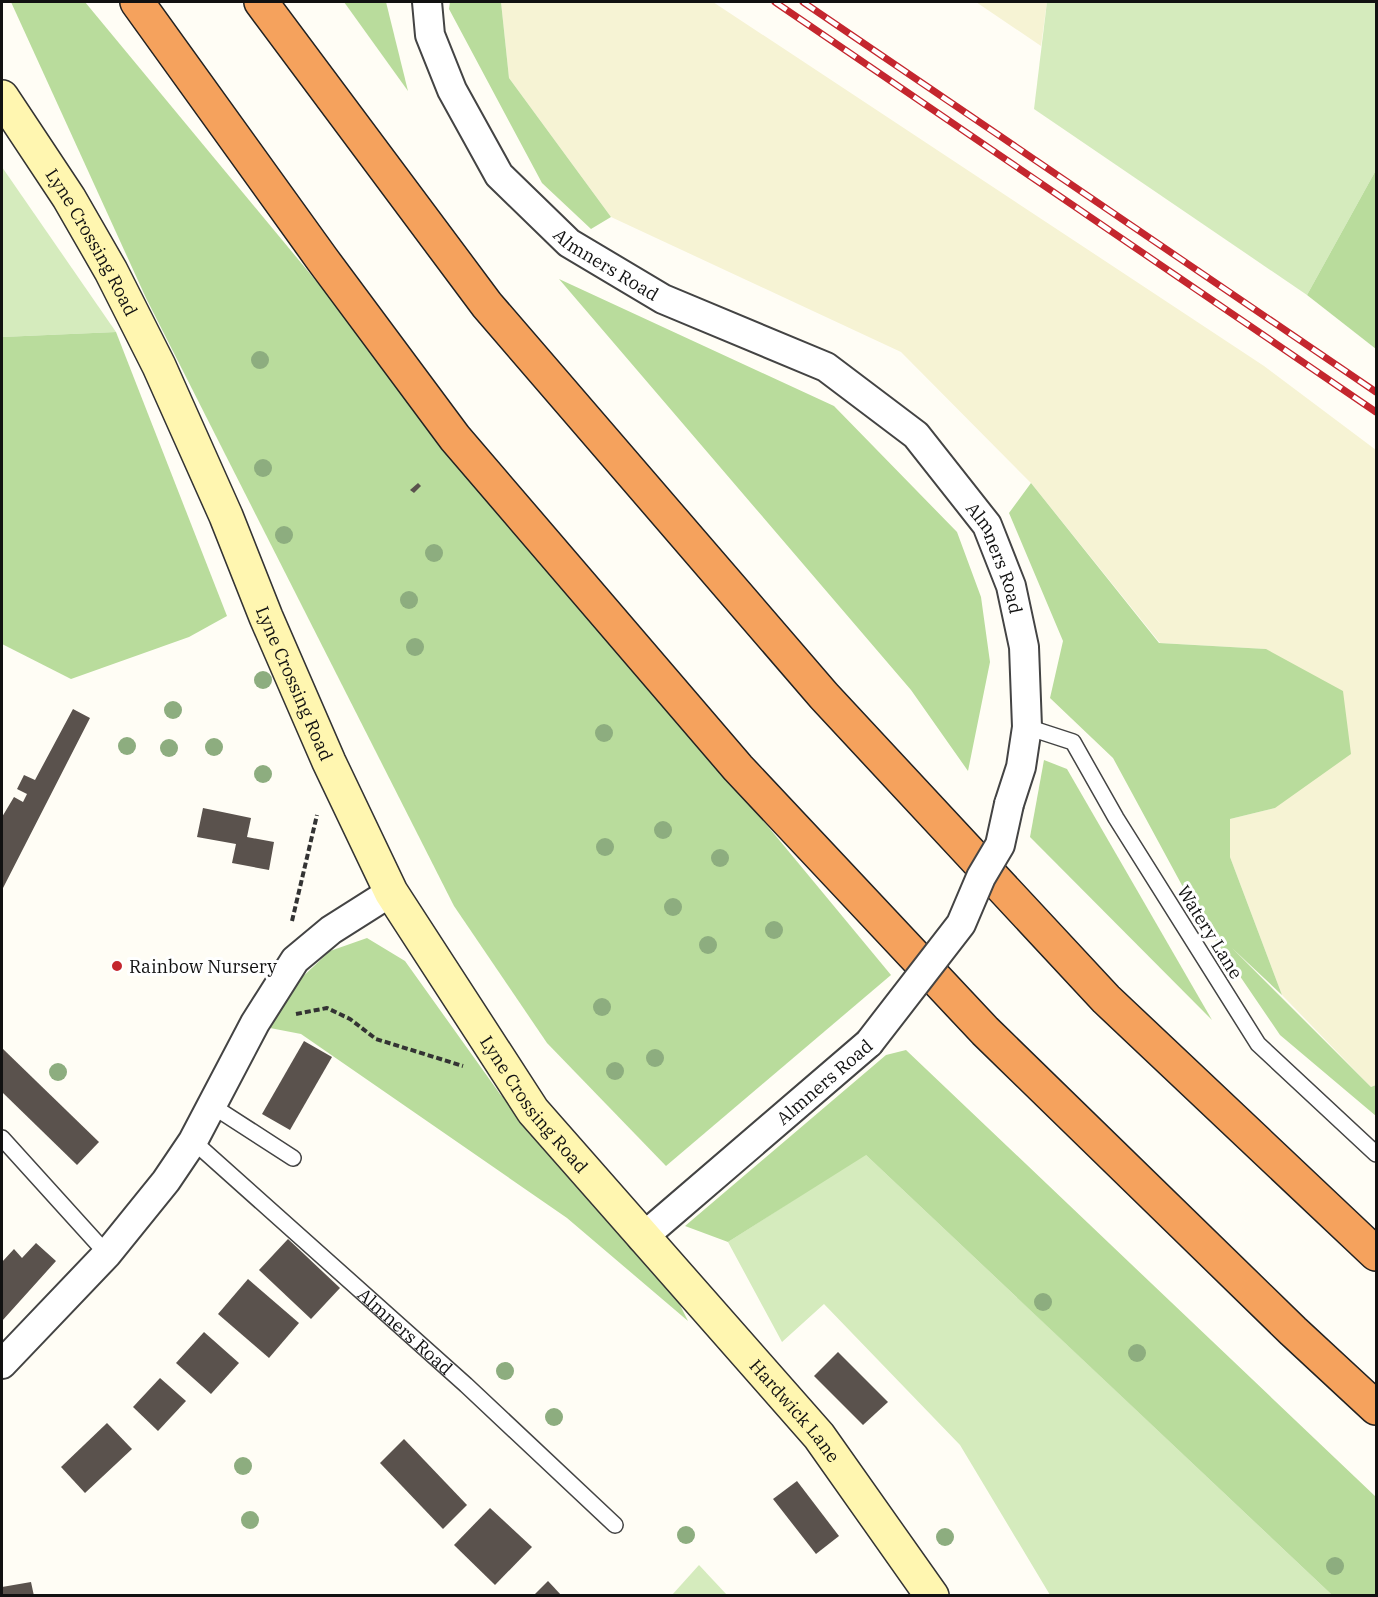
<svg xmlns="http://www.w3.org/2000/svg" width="1378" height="1597" viewBox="0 0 1378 1597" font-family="'IBM Plex Serif',serif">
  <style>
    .farmland { fill: #f6f3d4 }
    .green { fill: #d5ebbd }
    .forest { fill: #b9dc9c }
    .building { fill: #5a524d }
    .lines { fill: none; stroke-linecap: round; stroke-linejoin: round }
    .lane-casing { stroke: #444; stroke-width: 18 }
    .street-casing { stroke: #444; stroke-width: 32 }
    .secondary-casing { stroke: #333; stroke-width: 36 }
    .highway-casing { stroke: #222; stroke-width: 36 }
    .path { stroke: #333; stroke-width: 4; stroke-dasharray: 6 3; stroke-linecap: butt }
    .lane { stroke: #fff; stroke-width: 15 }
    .street { stroke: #fff; stroke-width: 28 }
    .secondary { stroke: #fff6b0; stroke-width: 33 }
    .highway { stroke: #f5a25d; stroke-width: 33 }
    .rail-casing { stroke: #c4262e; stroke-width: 7 }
    .rail { stroke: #fff; stroke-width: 4.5; stroke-dasharray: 14; stroke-linecap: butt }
    .street-bridge-casing { stroke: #444; stroke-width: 32; stroke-linecap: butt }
    .street-bridge { stroke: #fff; stroke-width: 28 }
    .tree { fill: #8dad7f }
    .poi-dot { fill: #c4262e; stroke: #fff; stroke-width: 2 }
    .labels { text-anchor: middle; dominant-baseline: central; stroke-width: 6; stroke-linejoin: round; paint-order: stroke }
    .street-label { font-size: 18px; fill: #111; stroke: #fff }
    .poi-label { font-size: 18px; fill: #111; stroke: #fff; text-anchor: start }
  </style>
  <rect width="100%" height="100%" fill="#fffdf5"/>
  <!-- farmland -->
  <g class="farmland">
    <polygon points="501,2 713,2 1264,366 1376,450 1376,1085 1371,1087 1282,995 1230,857 1230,819 1275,808 1266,649 1160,643 1031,483 901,352 611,217 509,78"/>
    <polygon points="976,2 1047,2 1041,46"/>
  </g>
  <!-- green -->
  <g class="green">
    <polygon points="1047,2 1376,2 1376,170 1307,295 1034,109"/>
    <polygon points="2,167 116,332 2,337"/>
    <polygon points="865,1154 1332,1595 1050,1595 960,1445 824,1304 782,1342 728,1242"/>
    <polygon points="699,1565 727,1595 672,1595"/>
  </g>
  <!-- forest -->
  <g class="forest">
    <polygon points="11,2 85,2 891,975 666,1166 547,1043 454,906 146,298"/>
    <polygon points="344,2 386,2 408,91"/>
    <polygon points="450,2 501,2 509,78 611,217 591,229 542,183 449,9"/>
    <polygon points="1376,170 1376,349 1307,295"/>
    <polygon points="559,279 834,406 957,532 981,597 990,662 968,771 911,690"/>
    <polygon points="116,332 227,616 189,637 71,679 2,644 2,337"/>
    <polygon points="1031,483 1159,643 1266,649 1343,691 1351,754 1275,808 1230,819 1230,857 1282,995 1232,948 1371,1087 1376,1085 1376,1116 1280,1035 1197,913 1113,758 1050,698 1063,641 1009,513"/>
    <polygon points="1044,760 1067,769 1212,1020 1030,837"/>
    <polygon points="367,938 405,961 500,1094 667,1279 688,1321 567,1218 301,1034 270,1028 297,982 330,951"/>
    <polygon points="906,1050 1376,1497 1376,1595 1332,1595 866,1155 728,1242 685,1226 886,1055"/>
  </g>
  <!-- building -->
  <g class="building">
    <polygon points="418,483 421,486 414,493 410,490"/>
    <polygon points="73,709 90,718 2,890 2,817 14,797 23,802 27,794 17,789 24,775 35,780"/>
    <polygon points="203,808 251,818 247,837 274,842 269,870 232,863 236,844 197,837"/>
    <polygon points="304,1041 332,1057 290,1130 262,1114"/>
    <polygon points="2,1048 99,1142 77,1165 2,1092"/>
    <polygon points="288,1239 340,1288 311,1319 259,1270"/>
    <polygon points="36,1243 56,1261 2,1321 2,1262 14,1249 22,1258"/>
    <polygon points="248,1279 299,1323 269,1358 218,1314"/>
    <polygon points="204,1332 239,1363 211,1394 176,1363"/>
    <polygon points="838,1352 888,1402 863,1425 814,1376"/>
    <polygon points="160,1378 186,1401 158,1431 133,1407"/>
    <polygon points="107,1423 132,1449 85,1493 61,1467"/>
    <polygon points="404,1439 467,1505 443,1529 380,1463"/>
    <polygon points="797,1481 839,1536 816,1554 773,1499"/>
    <polygon points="490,1508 532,1547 495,1585 454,1545"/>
    <polygon points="548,1581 562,1596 533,1596"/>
    <polygon points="31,1582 34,1596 2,1596 2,1587"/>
  </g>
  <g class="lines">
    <!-- lane casing -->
    <g class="lane-casing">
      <g id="lane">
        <polyline points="1027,727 1073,742 1116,818 1258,1044 1376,1154"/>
        <polyline points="211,1105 293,1158"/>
        <polyline points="2,1138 107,1254"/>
        <path id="s1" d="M193 1141 466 1385 615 1525"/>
      </g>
    </g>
    <!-- street casing -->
    <g class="street-casing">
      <g id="street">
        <path id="s2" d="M427 2 430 35 452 90 499 175 569 243 663 299 826 367 916 435 987 525 1011 586 1024 647 1027 727 1021 767 1009 804"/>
        <path id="s3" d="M642 1238 869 1043"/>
        <polyline points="2,1364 107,1254 166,1181 193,1141 255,1023 295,960 331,930 391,892"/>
      </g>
    </g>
    <!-- secondary casing -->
    <g class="secondary-casing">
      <g id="secondary">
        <path id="s4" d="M2 97 69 198 111 271 159 366 226 516 266 617 329 762 391 892 533 1111 819 1436 932 1596"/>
      </g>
    </g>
    <!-- highway casing -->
    <g class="highway-casing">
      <g id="highway">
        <polyline points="137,2 322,259 455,438 738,768 985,1031 1293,1331 1376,1408"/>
        <polyline points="261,2 487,305 824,696 1106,999 1376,1254"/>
      </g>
    </g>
    <!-- path -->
    <g class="path">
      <polyline points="292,921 317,815"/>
      <polyline points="296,1014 327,1008 350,1019 376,1039 463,1066"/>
    </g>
    <!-- lane -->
    <use href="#lane" class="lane"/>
    <!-- street -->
    <use href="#street" class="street"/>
    <!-- secondary -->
    <use href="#secondary" class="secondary"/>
    <!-- highway -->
    <use href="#highway" class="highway"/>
    <!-- rail casing -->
    <g class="rail-casing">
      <g id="rail">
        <polyline points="775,2 1376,412"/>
        <polyline points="803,2 1376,392"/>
      </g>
    </g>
    <!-- rail -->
    <use href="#rail" class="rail"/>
    <!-- street-bridge casing -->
    <g class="street-bridge-casing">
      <polyline id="street-bridge" points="869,1043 961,924 981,877 1000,845 1009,804"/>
    </g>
    <!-- street-bridge -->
    <use href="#street-bridge" class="street-bridge"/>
  </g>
  <!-- trees -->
  <g class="tree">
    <circle cx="260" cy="360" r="9"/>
    <circle cx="263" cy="468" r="9"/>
    <circle cx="284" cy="535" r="9"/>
    <circle cx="434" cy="553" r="9"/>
    <circle cx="409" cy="600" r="9"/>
    <circle cx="415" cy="647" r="9"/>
    <circle cx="263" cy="680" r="9"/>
    <circle cx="173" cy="710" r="9"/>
    <circle cx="604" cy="733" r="9"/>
    <circle cx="127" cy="746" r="9"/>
    <circle cx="214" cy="747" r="9"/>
    <circle cx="169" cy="748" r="9"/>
    <circle cx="263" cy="774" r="9"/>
    <circle cx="663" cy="830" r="9"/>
    <circle cx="605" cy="847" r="9"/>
    <circle cx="720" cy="858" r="9"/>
    <circle cx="673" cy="907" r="9"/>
    <circle cx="774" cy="930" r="9"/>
    <circle cx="708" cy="945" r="9"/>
    <circle cx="602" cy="1007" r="9"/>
    <circle cx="655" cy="1058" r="9"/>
    <circle cx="615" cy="1071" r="9"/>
    <circle cx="58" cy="1072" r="9"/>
    <circle cx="1043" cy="1302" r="9"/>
    <circle cx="1137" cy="1353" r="9"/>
    <circle cx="505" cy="1371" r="9"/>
    <circle cx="554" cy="1417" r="9"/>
    <circle cx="243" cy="1466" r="9"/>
    <circle cx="250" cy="1520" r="9"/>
    <circle cx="686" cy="1535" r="9"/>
    <circle cx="945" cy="1537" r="9"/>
    <circle cx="1335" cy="1566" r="9"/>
  </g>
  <!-- markers -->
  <circle class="poi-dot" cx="117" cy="966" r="6"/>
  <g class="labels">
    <!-- street labels -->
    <g class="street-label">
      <text stroke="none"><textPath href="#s4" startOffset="171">Lyne Crossing Road</textPath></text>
      <text stroke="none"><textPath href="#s2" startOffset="330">Almners Road</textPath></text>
      <text stroke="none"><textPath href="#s2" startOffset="834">Almners Road</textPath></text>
      <text stroke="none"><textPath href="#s4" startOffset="657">Lyne Crossing Road</textPath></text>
      <text transform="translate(1210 932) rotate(58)">Watery Lane</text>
      <text stroke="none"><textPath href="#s3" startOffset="240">Almners Road</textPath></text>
      <text stroke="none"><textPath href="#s4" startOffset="1143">Lyne Crossing Road</textPath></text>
      <text stroke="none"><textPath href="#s1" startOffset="285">Almners Road</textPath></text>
      <text stroke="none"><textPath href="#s4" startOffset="1546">Hardwick Lane</textPath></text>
    </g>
    <!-- poi labels -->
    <g class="poi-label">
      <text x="129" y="966">Rainbow Nursery</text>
    </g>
  </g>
  <!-- border -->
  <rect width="1378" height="1597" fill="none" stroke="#111111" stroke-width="6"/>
</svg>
